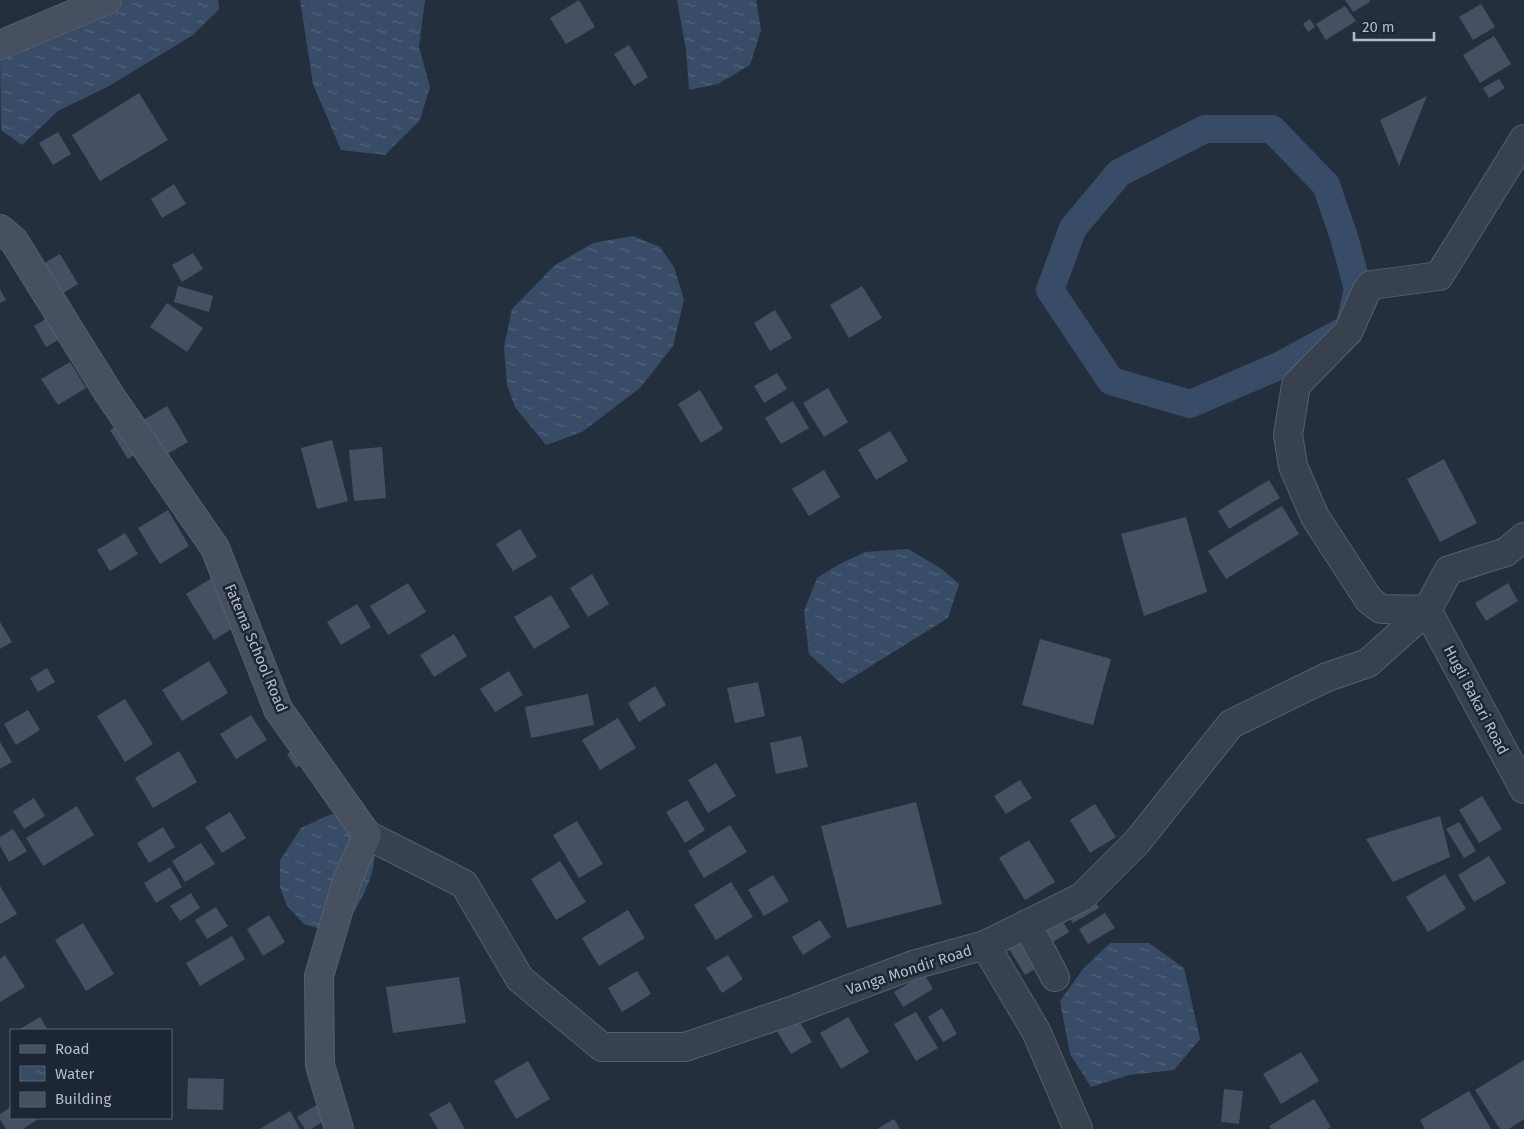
<svg xmlns="http://www.w3.org/2000/svg" width="1524" height="1129" viewBox="0 0 1524 1129" font-family="'Fira Sans',sans-serif">
  <style>
    .water { fill: url(#water-ripples) }
    .lines { fill: none; stroke-linecap: round; stroke-linejoin: round }
    .canal { stroke: #394c67; stroke-width: 28 }
    .building { fill: #455162 }
    .tertiary-casing { stroke: #565f6c; stroke-width: 30 }
    .secondary-casing { stroke: #565f6c; stroke-width: 30 }
    .tertiary { stroke: #38414e; stroke-width: 28 }
    .secondary { stroke: #465061; stroke-width: 28 }
    .labels { text-anchor: middle; dominant-baseline: central; stroke-width: 5; stroke-linejoin: round; paint-order: stroke }
    .street-label { font-size: 15px; fill: #b4bcc9; stroke: #1d2633 }
  </style>
  <defs>
    <pattern id="water-ripples" width="26" height="14" patternUnits="userSpaceOnUse" patternTransform="scale(1.25)"><rect width="26" height="14" fill="#394c67"/><path d="M2 4q2-2 4 0t4 0M15 11q2-2 4 0t4 0" fill="none" stroke="#53647b"/></pattern>
  </defs>
  <rect width="100%" height="100%" fill="#242f3e"/>
  <!-- water -->
  <g class="water">
    <polygon points="123,0 218,0 219,9 193,35 109,86 58,111 22,145 1,130 0,50"/>
    <polygon points="300,0 425,0 419,47 430,87 420,120 385,155 341,150 313,84"/>
    <polygon points="677,0 756,0 761,30 750,65 718,84 689,90 686,50"/>
    <polygon points="633,236 660,247 674,267 684,300 673,346 640,388 582,432 546,445 515,407 507,385 504,347 512,309 555,265 593,243"/>
    <polygon points="908,549 942,569 959,584 948,618 842,684 809,654 804,611 817,578 838,565 865,552"/>
    <path d="M331 814 351 817C356 824 372 846 374 852 377 867 364 895 357 907 351 916 343 922 335 929L317 928 304 924 287 906 280 887V860L301 828Z"/>
    <polygon points="1110,943 1149,943 1184,968 1200,1039 1174,1070 1129,1075 1091,1087 1070,1054 1060,1001 1083,969"/>
  </g>
  <g class="lines">
    <!-- canal -->
    <polygon class="canal" points="1205,129 1272,129 1326,185 1344,237 1358,289 1349,328 1281,365 1190,404 1111,381 1050,290 1073,228 1119,173"/>
  </g>
  <!-- building -->
  <g class="building">
    <polygon points="579,0 595,27 566,44 550,18"/>
    <polygon points="1345,0 1369,0 1370,2 1353,12"/>
    <polygon points="1481,4 1495,27 1473,40 1459,17"/>
    <polygon points="1345,6 1356,21 1326,40 1316,24"/>
    <polygon points="1310,19 1315,27 1308,32 1303,24"/>
    <polygon points="1494,36 1511,64 1480,83 1463,55"/>
    <polygon points="629,45 648,77 634,86 614,54"/>
    <polygon points="1499,79 1505,88 1489,98 1483,88"/>
    <polygon points="139,93 168,140 100,181 72,135"/>
    <polygon points="1427,96 1399,166 1380,120"/>
    <polygon points="58,132 71,154 53,165 39,143"/>
    <polygon points="174,184 186,204 162,218 151,199"/>
    <polygon points="193,253 203,269 182,282 172,265"/>
    <polygon points="60,254 78,284 59,296 41,265"/>
    <polygon points="178,286 213,296 209,312 174,302"/>
    <polygon points="862,286 882,318 849,338 830,305"/>
    <polygon points="0,289 6,300 0,303"/>
    <polygon points="167,303 203,328 187,352 150,327"/>
    <polygon points="775,310 792,338 770,351 754,323"/>
    <polygon points="59,311 72,332 46,347 34,326"/>
    <polygon points="70,362 86,388 58,405 41,379"/>
    <polygon points="777,373 787,389 764,403 754,386"/>
    <polygon points="828,388 848,422 824,437 803,403"/>
    <polygon points="700,390 723,429 701,443 678,404"/>
    <polygon points="793,401 809,428 781,444 765,418"/>
    <polygon points="167,406 188,442 164,456 142,421"/>
    <polygon points="132,417 150,445 128,459 110,430"/>
    <polygon points="890,431 908,461 876,480 858,450"/>
    <polygon points="332,440 348,501 317,509 301,448"/>
    <polygon points="382,447 386,498 354,501 349,450"/>
    <polygon points="1444,459 1477,523 1440,542 1407,479"/>
    <polygon points="824,470 840,497 809,516 792,489"/>
    <polygon points="1269,480 1280,498 1229,529 1218,511"/>
    <polygon points="1282,506 1299,534 1226,579 1208,551"/>
    <polygon points="168,510 189,546 160,564 138,528"/>
    <polygon points="1186,517 1207,592 1144,616 1121,534"/>
    <polygon points="520,529 537,557 513,571 496,544"/>
    <polygon points="125,533 138,554 110,571 97,550"/>
    <polygon points="226,569 254,615 214,640 186,594"/>
    <polygon points="592,574 609,604 588,617 570,588"/>
    <polygon points="408,583 426,612 388,635 370,606"/>
    <polygon points="1508,583 1518,601 1486,621 1475,603"/>
    <polygon points="551,595 570,627 534,649 514,617"/>
    <polygon points="357,604 371,627 341,645 327,622"/>
    <polygon points="0,622 12,642 0,649"/>
    <polygon points="454,634 467,656 434,677 420,655"/>
    <polygon points="1040,639 1111,659 1093,725 1022,705"/>
    <polygon points="209,661 228,693 182,721 162,690"/>
    <polygon points="47,668 55,682 38,692 30,678"/>
    <polygon points="509,671 523,695 495,712 480,689"/>
    <polygon points="758,682 765,716 735,723 727,688"/>
    <polygon points="655,686 666,705 639,722 628,703"/>
    <polygon points="588,694 594,725 531,738 525,707"/>
    <polygon points="125,699 153,744 125,762 97,716"/>
    <polygon points="28,710 40,730 16,745 4,724"/>
    <polygon points="251,715 267,740 236,759 220,734"/>
    <polygon points="618,718 636,748 600,770 582,740"/>
    <polygon points="801,736 808,767 776,774 770,743"/>
    <polygon points="308,741 317,755 296,768 287,754"/>
    <polygon points="0,742 12,762 0,769"/>
    <polygon points="179,751 197,782 153,808 135,778"/>
    <polygon points="716,763 736,796 708,813 688,780"/>
    <polygon points="1020,780 1032,798 1006,814 994,796"/>
    <polygon points="1482,796 1502,829 1479,843 1459,810"/>
    <polygon points="34,798 45,816 24,829 13,811"/>
    <polygon points="687,800 705,830 685,843 666,812"/>
    <polygon points="916,802 942,904 847,928 821,826"/>
    <polygon points="1095,804 1116,837 1090,853 1070,820"/>
    <polygon points="77,806 94,835 43,866 26,838"/>
    <polygon points="230,812 246,838 222,853 205,827"/>
    <polygon points="1440,816 1450,857 1393,882 1366,839"/>
    <polygon points="577,821 603,864 579,878 553,835"/>
    <polygon points="1459,822 1476,851 1464,858 1446,829"/>
    <polygon points="730,825 747,852 704,878 688,851"/>
    <polygon points="163,827 175,847 149,863 137,843"/>
    <polygon points="13,829 27,851 9,862 0,846 0,837"/>
    <polygon points="1029,840 1055,882 1025,900 999,858"/>
    <polygon points="201,843 215,864 185,882 172,861"/>
    <polygon points="1489,856 1506,883 1474,902 1458,875"/>
    <polygon points="560,861 586,902 556,920 531,879"/>
    <polygon points="170,867 182,887 156,903 144,883"/>
    <polygon points="1445,874 1466,909 1428,932 1406,897"/>
    <polygon points="773,875 789,901 764,916 748,890"/>
    <polygon points="731,882 753,917 716,940 694,905"/>
    <polygon points="0,886 17,914 0,924"/>
    <polygon points="191,893 200,908 180,921 170,906"/>
    <polygon points="1091,894 1099,908 1073,923 1065,909"/>
    <polygon points="216,907 228,926 207,939 195,920"/>
    <polygon points="628,910 645,938 599,966 582,938"/>
    <polygon points="1058,913 1069,932 1045,947 1034,928"/>
    <polygon points="1105,913 1115,928 1088,944 1079,929"/>
    <polygon points="269,915 285,942 263,956 247,929"/>
    <polygon points="820,920 831,937 803,955 792,937"/>
    <polygon points="83,923 114,974 86,991 55,940"/>
    <polygon points="1024,930 1044,963 1025,975 1005,942"/>
    <polygon points="232,936 245,959 200,986 186,963"/>
    <polygon points="5,955 25,987 0,1002 0,959"/>
    <polygon points="728,955 743,979 722,993 706,968"/>
    <polygon points="637,971 651,994 622,1012 608,988"/>
    <polygon points="924,974 933,989 903,1007 894,992"/>
    <polygon points="459,977 466,1023 393,1033 386,987"/>
    <polygon points="942,1008 957,1034 943,1042 928,1017"/>
    <polygon points="793,1011 812,1042 791,1054 772,1023"/>
    <polygon points="916,1012 938,1048 916,1061 894,1024"/>
    <polygon points="40,1017 48,1030 18,1030"/>
    <polygon points="848,1017 869,1052 841,1069 820,1033"/>
    <polygon points="1301,1052 1319,1081 1281,1104 1263,1074"/>
    <polygon points="1524,1060 1524,1119 1509,1129 1500,1129 1475,1090"/>
    <polygon points="528,1061 550,1099 516,1119 494,1081"/>
    <polygon points="188,1078 224,1079 223,1110 187,1109"/>
    <polygon points="1224,1089 1243,1091 1239,1124 1221,1122"/>
    <polygon points="1469,1091 1491,1129 1425,1129 1420,1120"/>
    <polygon points="1314,1099 1331,1127 1327,1129 1271,1129 1269,1126"/>
    <polygon points="323,1101 332,1116 311,1129 305,1129 297,1117"/>
    <polygon points="450,1102 465,1129 438,1129 429,1114"/>
    <polygon points="11,1107 11,1118 37,1118 38,1119 23,1129 6,1129 0,1119 0,1114"/>
    <polygon points="290,1111 300,1129 260,1129"/>
    <polygon points="894,1119 900,1129 877,1129"/>
  </g>
  <g class="lines">
    <!-- tertiary casing -->
    <g class="tertiary-casing">
      <g id="tertiary">
        <polyline points="1427,610 1381,609 1369,600 1315,517 1293,466 1288,435 1296,385 1348,332 1366,292 1371,285 1439,276 1524,139"/>
        <polyline points="1427,610 1524,789"/>
        <polyline points="367,835 464,884 520,979 602,1047 685,1047 788,1012 913,965 985,945 1082,897 1137,842 1231,724 1327,677 1368,663 1427,610 1449,570 1506,552 1524,537"/>
        <polyline points="1027,924 1055,977"/>
        <polyline points="985,945 1036,1031 1078,1129"/>
      </g>
    </g>
    <!-- secondary casing -->
    <g class="secondary-casing">
      <g id="secondary">
        <polyline points="0,45 107,0"/>
        <polyline points="0,229 14,241 109,394 215,548 278,709 367,835 347,881 319,976 320,1065 339,1129"/>
      </g>
    </g>
    <!-- tertiary -->
    <use href="#tertiary" class="tertiary"/>
    <!-- secondary -->
    <use href="#secondary" class="secondary"/>
  </g>
  <g class="labels">
    <!-- street labels -->
    <g class="street-label">
      <text transform="translate(256 648) rotate(67)">Fatema School Road</text>
      <text transform="translate(1476 700) rotate(62)">Hugli Bakari Road</text>
      <text transform="translate(909 970) rotate(-18)">Vanga Mondir Road</text>
    </g>
  </g>
  <!-- legend -->
  <rect x="10" y="1029" width="162" height="90" fill="#1d2633" stroke="#59626f"/>
  <rect x="20" y="1045" width="25" height="8" fill="#465061" stroke="#59626f"/>
  <text x="55" y="1054" font-size="15" fill="#b4bcc9">Road</text>
  <rect x="20" y="1066" width="25" height="15" fill="url(#water-ripples)" stroke="#59626f"/>
  <text x="55" y="1079" font-size="15" fill="#b4bcc9">Water</text>
  <rect x="20" y="1092" width="25" height="15" fill="#455162" stroke="#59626f"/>
  <text x="55" y="1104" font-size="15" fill="#b4bcc9">Building</text>
  <!-- scale -->
  <path d="M1354 32v8h80v-8" fill="none" stroke="#b4bcc9" stroke-width="2.5"/>
  <text x="1362" y="32" font-size="15" fill="#b4bcc9" stroke="#1d2633" stroke-width="4" paint-order="stroke">20 m</text>
</svg>
